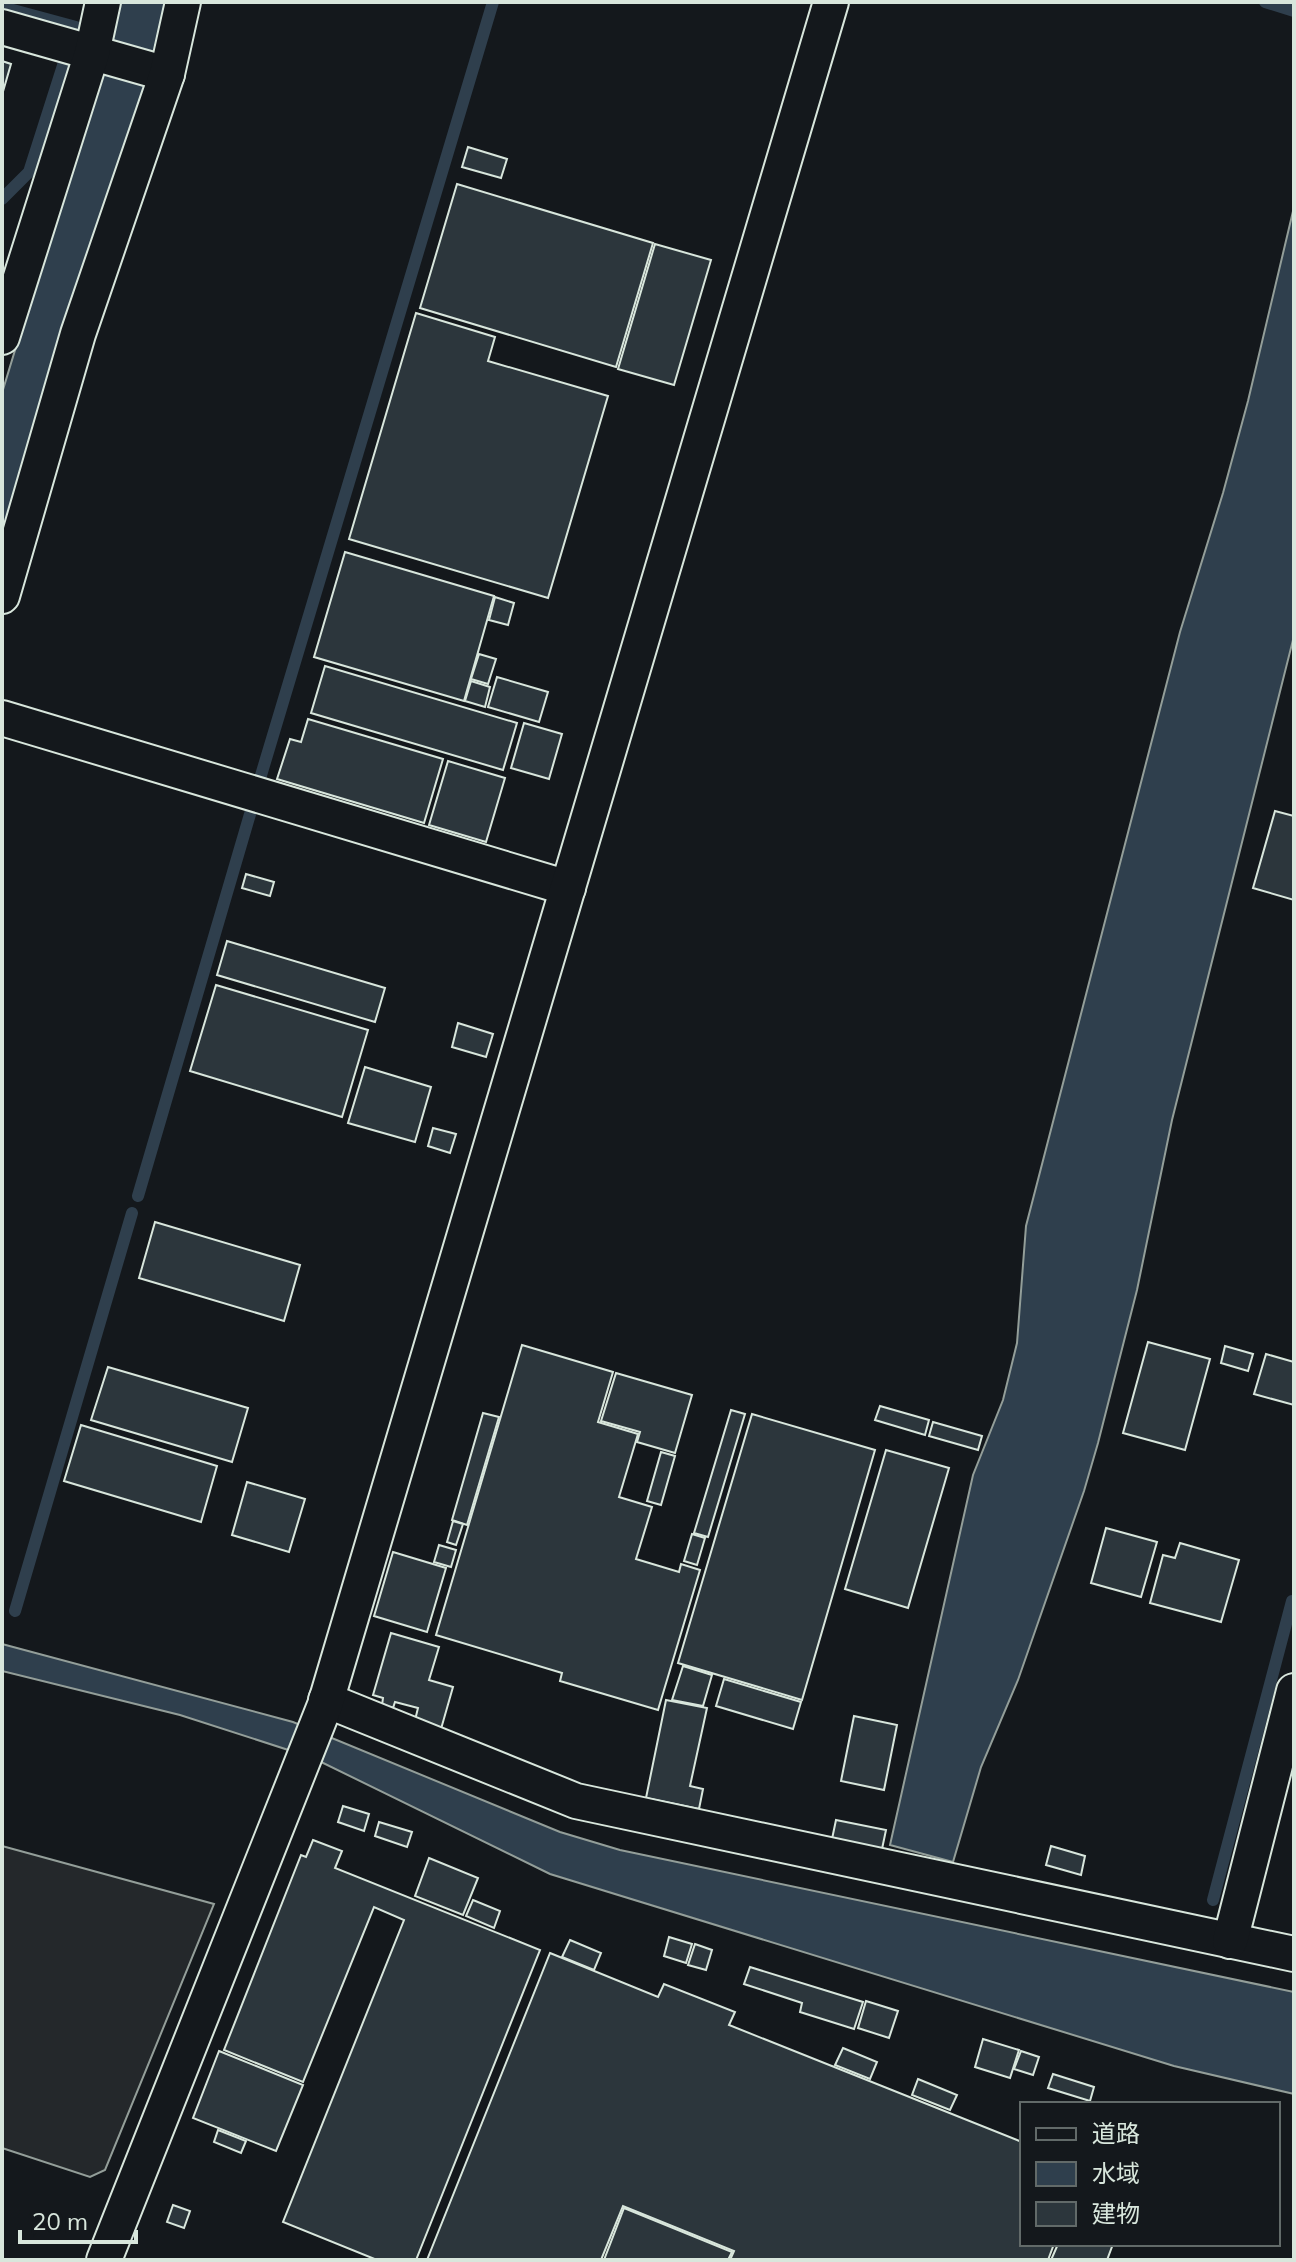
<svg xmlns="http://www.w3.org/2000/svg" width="1296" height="2262" viewBox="0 0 1296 2262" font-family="Mulish,'Noto Sans JP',sans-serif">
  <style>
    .parking { fill: #24282b; stroke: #939e99; stroke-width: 2 }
    .water { fill: #2f3f4d; stroke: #939e99; stroke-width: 2 }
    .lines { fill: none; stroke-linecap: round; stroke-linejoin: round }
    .stream { stroke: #2f3f4d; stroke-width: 12 }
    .building { fill: #2c363c; stroke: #d8e6dc; stroke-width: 2 }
    .street-casing { stroke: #d8e6dc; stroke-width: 38 }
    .street { stroke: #14181c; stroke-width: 34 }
  </style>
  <rect width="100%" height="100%" fill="#14181c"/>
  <!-- parking -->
  <polygon class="parking" points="2,1846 214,1904 105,2170 90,2177 2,2148"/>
  <!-- water -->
  <g class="water">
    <polygon points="121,2 169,2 160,46 2,543 2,393"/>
    <polygon points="1294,207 1294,636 1172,1120 1137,1290 1098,1443 1084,1491 1018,1680 981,1767 953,1862 890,1845 973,1475 1003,1400 1017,1343 1026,1226 1180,632 1223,493 1248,401"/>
    <polygon points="2,1644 293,1722 560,1832 620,1850 1294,1992 1294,2094 1174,2066 550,1874 313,1758 180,1715 2,1671"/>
  </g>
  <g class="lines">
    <!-- stream -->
    <g class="stream">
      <polyline points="1265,2 1294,11"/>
      <polyline points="2,7 76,27"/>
      <polyline points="2,199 29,172 66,56"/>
      <polyline points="259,782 493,2"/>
      <polyline points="138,1196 253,804"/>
      <polyline points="15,1611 132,1213"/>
      <polyline points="1213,1900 1292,1601"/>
    </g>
  </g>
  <!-- building -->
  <g class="building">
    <polygon points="2,61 11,64 2,95"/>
    <polygon points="468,147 507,159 501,178 462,167"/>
    <polygon points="457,184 653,243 616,367 420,308"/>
    <polygon points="655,244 711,260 674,385 618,369"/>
    <polygon points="416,313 495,337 488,361 608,396 548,598 349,539"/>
    <polygon points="345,552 494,596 464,701 314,657"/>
    <polygon points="495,597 514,603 508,625 489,620"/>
    <polygon points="479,654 496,659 488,684 471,679"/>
    <polygon points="325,666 517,723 503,770 311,713"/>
    <polygon points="497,677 548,692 539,722 488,707"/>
    <polygon points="471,681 490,687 485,707 465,701"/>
    <polygon points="308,719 443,759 424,823 277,779 290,739 301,742"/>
    <polygon points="524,723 562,734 549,779 511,768"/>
    <polygon points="448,761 505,778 486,842 429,825"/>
    <polygon points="1275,811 1294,816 1294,900 1253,888"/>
    <polygon points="246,874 274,882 270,896 242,888"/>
    <polygon points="227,941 385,988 375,1022 217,975"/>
    <polygon points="216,985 368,1030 342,1117 190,1071"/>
    <polygon points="458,1023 493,1034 486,1057 452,1047"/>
    <polygon points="365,1067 431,1087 415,1142 348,1123"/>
    <polygon points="433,1128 456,1134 450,1153 428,1146"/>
    <polygon points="155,1222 300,1265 284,1321 139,1278"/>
    <polygon points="1148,1342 1210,1359 1185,1450 1123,1433"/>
    <polygon points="522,1345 613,1372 598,1422 638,1434 619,1497 652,1507 636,1559 679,1572 681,1564 700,1570 658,1710 560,1681 562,1673 436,1635"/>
    <polygon points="1225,1346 1253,1354 1248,1371 1221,1363"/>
    <polygon points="1266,1354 1294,1362 1294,1405 1254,1394"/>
    <polygon points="108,1367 248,1408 232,1462 91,1420"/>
    <polygon points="616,1373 692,1395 675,1453 637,1442 640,1432 601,1421"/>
    <polygon points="880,1406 929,1420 925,1435 875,1420"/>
    <polygon points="731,1410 745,1414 708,1537 694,1533"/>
    <polygon points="483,1413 499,1417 467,1525 452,1520"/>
    <polygon points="752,1414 875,1450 802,1700 678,1663"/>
    <polygon points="933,1422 982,1436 978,1450 929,1436"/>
    <polygon points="81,1425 217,1466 201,1522 64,1481"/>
    <polygon points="886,1450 949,1468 908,1608 845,1589"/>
    <polygon points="661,1452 675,1456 661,1505 647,1501"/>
    <polygon points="247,1482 305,1499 289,1552 232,1535"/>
    <polygon points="453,1521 463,1524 456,1545 447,1542"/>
    <polygon points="1106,1528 1157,1542 1141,1597 1091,1583"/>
    <polygon points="692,1534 705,1538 697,1565 684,1561"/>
    <polygon points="1180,1543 1239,1560 1221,1622 1150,1603 1163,1555 1175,1558"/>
    <polygon points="439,1545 456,1550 451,1567 434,1562"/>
    <polygon points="393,1552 446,1568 427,1632 374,1616"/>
    <polygon points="391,1633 439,1647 429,1680 453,1687 441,1729 415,1720 418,1708 395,1702 393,1708 382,1705 383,1698 373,1695"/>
    <polygon points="683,1666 712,1675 703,1706 672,1700"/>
    <polygon points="724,1679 801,1702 793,1729 716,1706"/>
    <polygon points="666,1700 707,1708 690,1786 703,1789 699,1809 646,1798"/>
    <polygon points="854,1716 897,1725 884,1790 841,1781"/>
    <polygon points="343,1806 369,1814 364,1831 338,1822"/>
    <polygon points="836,1820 886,1830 882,1849 832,1839"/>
    <polygon points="379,1822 412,1832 407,1847 375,1836"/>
    <polygon points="313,1840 342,1851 335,1868 540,1950 416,2260 377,2260 283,2222 404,1920 374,1907 303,2082 224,2050 301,1855 306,1857"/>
    <polygon points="1051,1846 1085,1856 1081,1875 1046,1865"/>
    <polygon points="429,1858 478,1878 463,1915 415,1896"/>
    <polygon points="473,1900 500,1911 494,1928 466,1916"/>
    <polygon points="669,1937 692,1944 686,1963 664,1956"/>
    <polygon points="570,1940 601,1953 594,1970 562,1957"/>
    <polygon points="695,1944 712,1950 706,1970 688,1965"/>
    <polygon points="550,1953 658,1997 664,1984 735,2012 729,2025 1022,2142 1022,2244 1054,2244 1048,2260 730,2260 734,2251 623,2206 601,2260 427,2260"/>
    <polygon points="750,1967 863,2002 854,2029 800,2012 802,2003 744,1984"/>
    <polygon points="866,2001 898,2011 889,2038 858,2028"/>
    <polygon points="983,2039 1019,2050 1010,2078 975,2067"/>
    <polygon points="843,2048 877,2062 870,2079 835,2065"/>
    <polygon points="219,2051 303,2085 276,2151 193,2118"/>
    <polygon points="1021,2051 1039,2057 1033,2075 1014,2069"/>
    <polygon points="1053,2074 1094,2087 1090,2101 1048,2088"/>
    <polygon points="918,2079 957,2095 950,2110 912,2095"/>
    <polygon points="218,2130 246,2141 241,2153 214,2142"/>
    <polygon points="173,2205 190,2211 184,2228 167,2222"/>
    <polygon points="624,2208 732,2252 728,2260 604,2260"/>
    <polygon points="1058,2244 1113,2244 1107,2260 1051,2260"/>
  </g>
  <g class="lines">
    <!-- street casing -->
    <g class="street-casing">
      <g id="street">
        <polyline points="2,27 167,74"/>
        <polyline points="2,337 92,53 103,2"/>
        <polyline points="2,596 78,334 167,74 183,2"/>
        <polyline points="2,718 568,888"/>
        <polyline points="326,1700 576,1801 1294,1954"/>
        <polyline points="1230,1941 1294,1691"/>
        <polyline points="104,2260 325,1705 831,2"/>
      </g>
    </g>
    <!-- street -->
    <use href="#street" class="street"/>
  </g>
  <!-- border -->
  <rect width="1296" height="2262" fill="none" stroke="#d8e6dc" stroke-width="8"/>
  <!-- legend -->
  <rect x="1020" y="2102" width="260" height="144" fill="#14181c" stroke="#626a69" stroke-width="2"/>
  <rect x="1036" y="2128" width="40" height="12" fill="#14181c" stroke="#626a69" stroke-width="2"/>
  <text x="1092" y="2142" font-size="24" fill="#d8e6dc">道路</text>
  <rect x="1036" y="2162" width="40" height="24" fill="#2f3f4d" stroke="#626a69" stroke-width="2"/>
  <text x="1092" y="2182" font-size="24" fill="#d8e6dc">水域</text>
  <rect x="1036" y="2202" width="40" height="24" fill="#2c363c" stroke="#626a69" stroke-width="2"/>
  <text x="1092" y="2222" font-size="24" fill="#d8e6dc">建物</text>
  <!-- scale -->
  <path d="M20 2230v12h116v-12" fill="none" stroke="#d8e6dc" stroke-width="4"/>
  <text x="32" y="2230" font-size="24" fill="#d8e6dc" stroke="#14181c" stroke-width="6" paint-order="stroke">20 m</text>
</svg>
